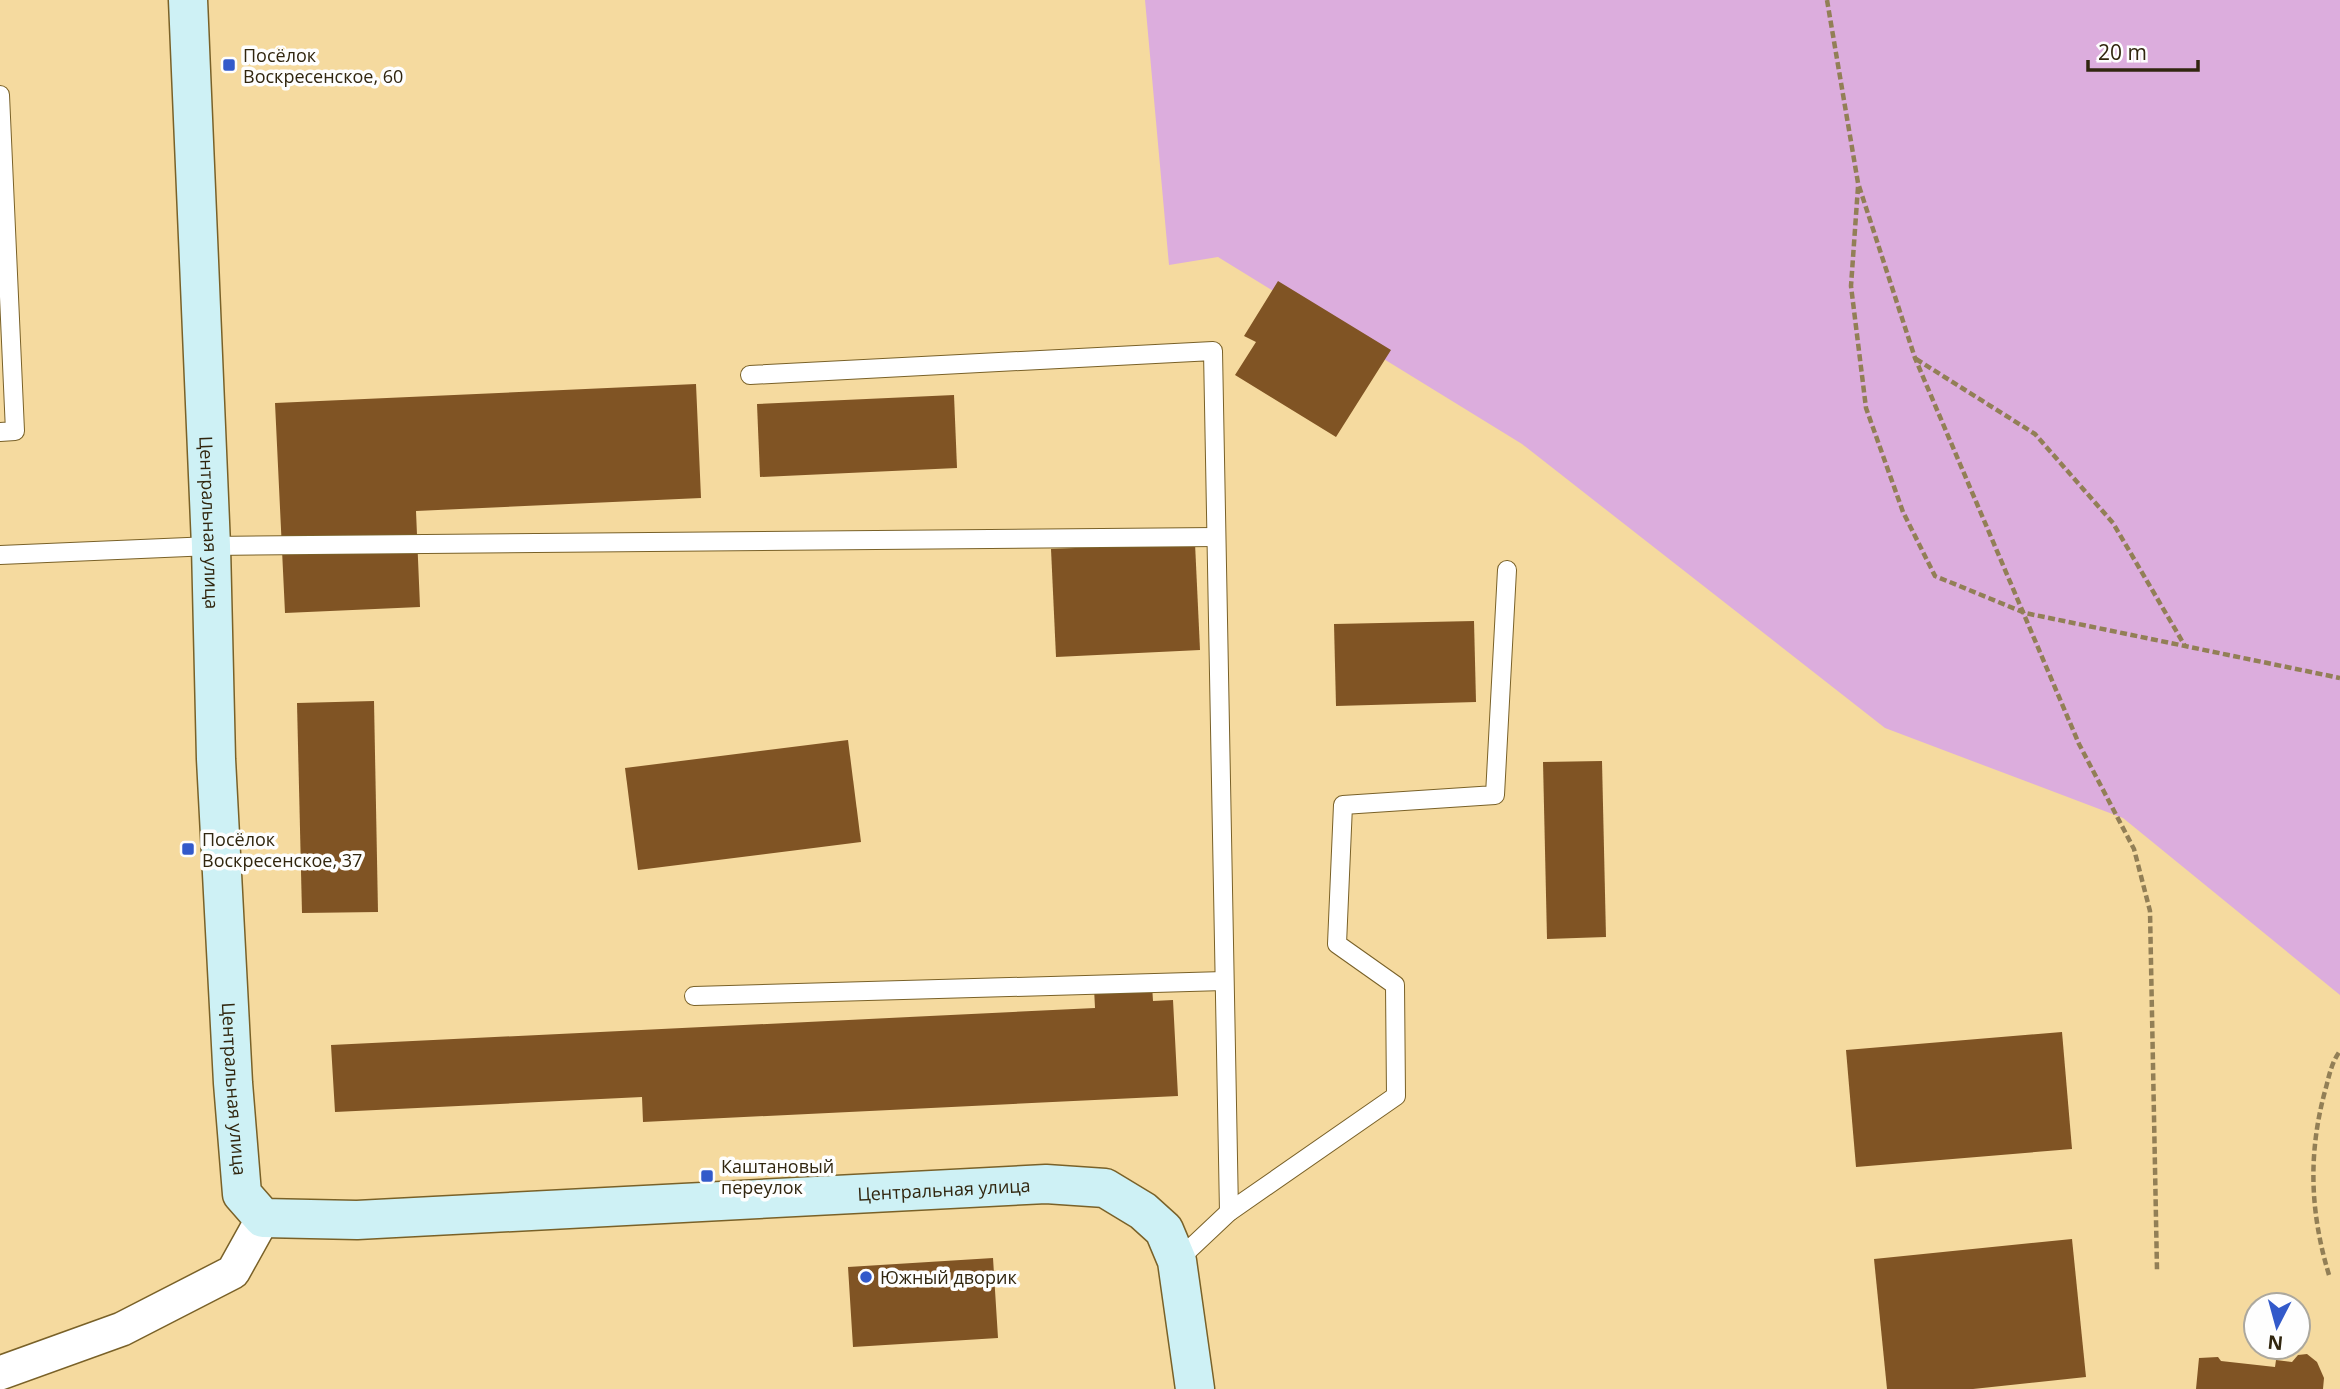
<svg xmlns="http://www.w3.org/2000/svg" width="2340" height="1389" viewBox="0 0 2340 1389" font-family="'Open Sans',sans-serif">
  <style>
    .green { fill: #dcaddd }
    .building { fill: #805424 }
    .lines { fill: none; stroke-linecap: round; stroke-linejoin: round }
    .lane-casing { stroke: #796128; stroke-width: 20 }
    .street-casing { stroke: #796128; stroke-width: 36 }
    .secondary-casing { stroke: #796128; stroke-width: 41 }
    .path { stroke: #927f56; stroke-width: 4.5; stroke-dasharray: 7 3.5; stroke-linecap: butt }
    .lane { stroke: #fff; stroke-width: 18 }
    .street { stroke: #fff; stroke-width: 33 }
    .secondary { stroke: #cef1f5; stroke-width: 38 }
    .poi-dot { fill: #335aca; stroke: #fefefe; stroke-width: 2.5 }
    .labels { text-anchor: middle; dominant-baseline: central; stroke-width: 7; stroke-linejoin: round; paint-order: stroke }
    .poi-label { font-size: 18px; fill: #31260f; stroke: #fefefe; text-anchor: start }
    .street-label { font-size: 18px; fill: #31260f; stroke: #fefefe }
  </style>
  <rect width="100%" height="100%" fill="#f5da9f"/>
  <!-- green -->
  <polygon class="green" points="1145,0 2340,0 2340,995 2123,818 1885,728 1522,444 1218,257 1169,265"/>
  <!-- building -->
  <g class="building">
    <polygon points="1278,281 1391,350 1336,437 1235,375 1256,342 1244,336"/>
    <polygon points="696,384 701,498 416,511 420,607 285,613 275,403"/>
    <polygon points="954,395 957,468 760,477 757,404"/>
    <polygon points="1195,543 1200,650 1056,657 1051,549"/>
    <polygon points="1474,621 1476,702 1336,706 1334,624"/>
    <polygon points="374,701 378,912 302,913 297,703"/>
    <polygon points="848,740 861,842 638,870 625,768"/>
    <polygon points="1602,761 1606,937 1547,939 1543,762"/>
    <polygon points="1152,985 1153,1001 1173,1000 1178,1096 643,1122 642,1097 335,1112 331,1045 1095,1008 1094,988"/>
    <polygon points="2062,1032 2072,1149 1856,1167 1846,1050"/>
    <polygon points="2072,1239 2086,1377 1973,1389 1887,1389 1874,1259"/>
    <polygon points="993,1258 998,1338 853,1347 848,1267"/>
    <polygon points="2307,1354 2317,1362 2324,1378 2323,1389 2196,1389 2199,1358 2218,1357 2221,1361 2275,1367 2276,1360 2292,1362 2298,1355"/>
  </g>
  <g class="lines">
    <!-- lane casing -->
    <g class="lane-casing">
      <g id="lane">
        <polyline points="0,95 15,431 0,432"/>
        <polyline points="750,375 1213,351 1229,1212"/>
        <polyline points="0,555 211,546 1216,537"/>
        <polyline points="694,996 1224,981"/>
        <polyline points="1177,1261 1229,1212 1396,1096 1395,985 1337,944 1343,805 1495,795 1507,570"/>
      </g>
    </g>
    <!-- street casing -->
    <g class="street-casing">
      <polyline id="street" points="0,1373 122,1329 233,1272 263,1218"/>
    </g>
    <!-- secondary casing -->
    <g class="secondary-casing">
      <g id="secondary">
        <path id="s1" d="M188 0 211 546 216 759 233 1083 242 1194 263 1218 357 1220 1046 1184 1105 1188 1143 1211 1164 1230 1177 1261 1195 1389"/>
      </g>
    </g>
    <!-- path -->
    <g class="path">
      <polyline points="1827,0 1858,183 1915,358 2079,744 2134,849 2150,911 2157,1270"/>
      <polyline points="1858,187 1851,286 1866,408 1903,512 1935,576 2025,613 2340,678"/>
      <polyline points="1916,359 2035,434 2113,523 2185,646"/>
      <path d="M2329 1275C2310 1212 2308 1154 2325 1091 2329 1077 2331 1063 2340 1051"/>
    </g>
    <!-- lane -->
    <use href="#lane" class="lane"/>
    <!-- street -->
    <use href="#street" class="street"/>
    <!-- secondary -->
    <use href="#secondary" class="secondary"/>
  </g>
  <!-- markers -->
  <g class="poi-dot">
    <rect x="222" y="58" width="14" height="14" rx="3.5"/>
    <rect x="181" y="842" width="14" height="14" rx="3.5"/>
    <rect x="700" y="1169" width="14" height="14" rx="3.5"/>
    <circle cx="866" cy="1277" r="7"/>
  </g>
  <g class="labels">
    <!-- poi labels -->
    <g class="poi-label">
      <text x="243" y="55">Посёлок<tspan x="243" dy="21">Воскресенское, 60</tspan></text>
      <text x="202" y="839">Посёлок<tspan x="202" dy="21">Воскресенское, 37</tspan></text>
      <text x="721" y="1166">Каштановый<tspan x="721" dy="21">переулок</tspan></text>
      <text x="880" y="1277">Южный дворик</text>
    </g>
    <!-- street labels -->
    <g class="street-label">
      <text stroke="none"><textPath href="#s1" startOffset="523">Центральная улица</textPath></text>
      <text stroke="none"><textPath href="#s1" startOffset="1090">Центральная улица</textPath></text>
      <text stroke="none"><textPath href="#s1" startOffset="1909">Центральная улица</textPath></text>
    </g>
  </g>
  <!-- north arrow -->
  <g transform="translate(2277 1326) rotate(186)"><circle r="33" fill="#fefefe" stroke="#aca89e" stroke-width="2"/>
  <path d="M0-5L12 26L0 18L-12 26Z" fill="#335aca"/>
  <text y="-10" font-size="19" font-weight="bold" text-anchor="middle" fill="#31260f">N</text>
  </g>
  <!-- scale -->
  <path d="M2088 60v10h110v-10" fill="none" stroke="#31260f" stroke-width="3.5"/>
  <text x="2098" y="60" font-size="21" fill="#31260f" stroke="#fefefe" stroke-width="5" paint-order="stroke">20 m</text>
</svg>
